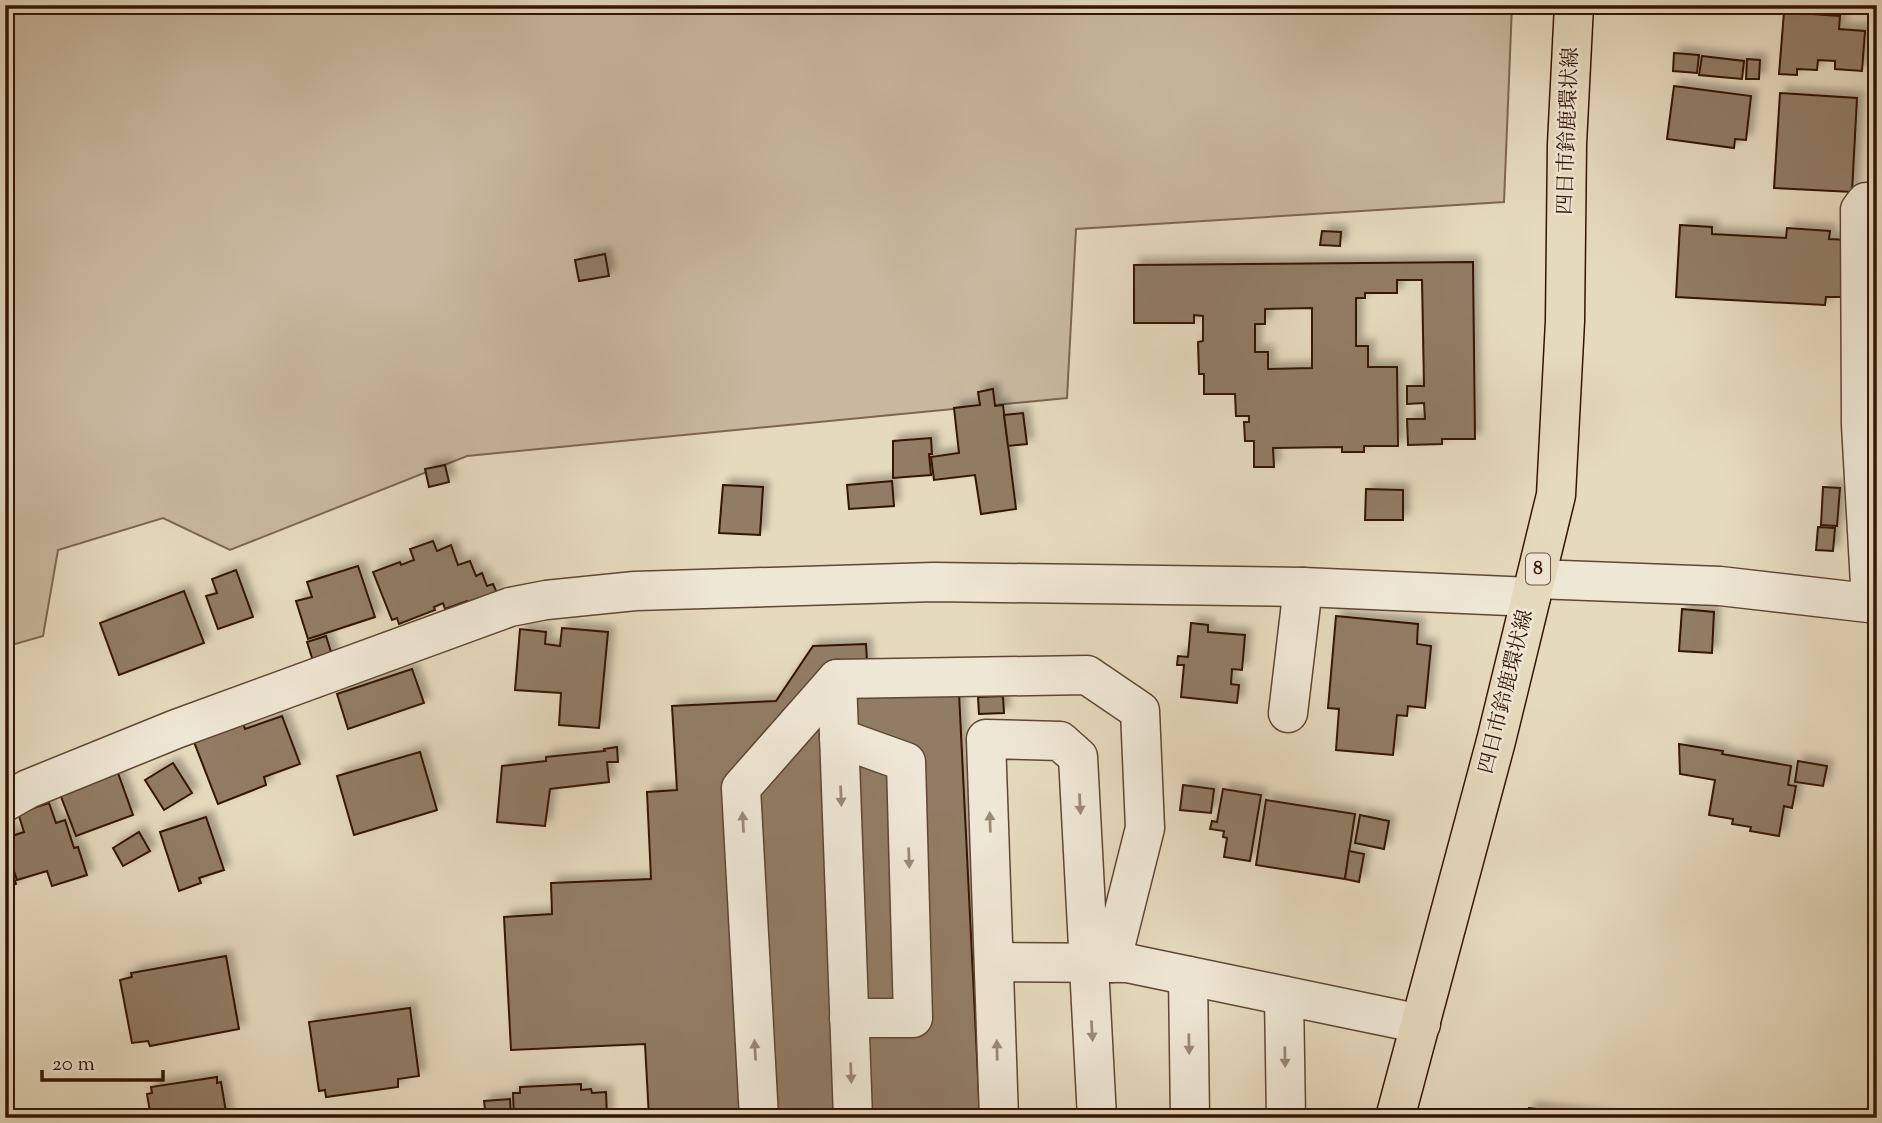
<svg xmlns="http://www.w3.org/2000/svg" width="1882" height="1123" viewBox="0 0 1882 1123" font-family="'Sorts Mill Goudy','Noto Serif JP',serif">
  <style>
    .green { fill: #c8b89f; stroke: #7e6652; stroke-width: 2 }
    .building { fill: #917b65; stroke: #341405; stroke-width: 2; fill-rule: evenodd; filter: url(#shadow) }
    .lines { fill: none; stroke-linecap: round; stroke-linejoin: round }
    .minor-casing { stroke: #604633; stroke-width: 41 }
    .major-casing { stroke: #341405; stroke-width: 41 }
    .minor { stroke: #efe7d5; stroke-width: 38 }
    .major { stroke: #e6dabe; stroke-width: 38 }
    .oneway { fill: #9b8877 }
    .labels { text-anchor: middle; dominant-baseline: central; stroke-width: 5; stroke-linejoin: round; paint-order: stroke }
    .shield { fill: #efe7d5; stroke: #6c5343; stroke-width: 2 }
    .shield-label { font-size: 19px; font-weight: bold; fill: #341405 }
    .street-label { font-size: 21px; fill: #341405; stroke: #efe7d5 }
  </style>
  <defs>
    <filter id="shadow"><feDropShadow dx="6" dy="-6" stdDeviation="3.5" flood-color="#0004"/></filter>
  </defs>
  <rect width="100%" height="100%" fill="#e6dabe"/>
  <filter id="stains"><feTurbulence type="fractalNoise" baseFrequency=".00286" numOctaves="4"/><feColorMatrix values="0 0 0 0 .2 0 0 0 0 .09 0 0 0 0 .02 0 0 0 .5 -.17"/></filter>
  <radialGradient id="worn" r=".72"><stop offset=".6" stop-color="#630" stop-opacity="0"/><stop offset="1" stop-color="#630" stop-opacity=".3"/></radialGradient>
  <!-- green -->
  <polygon class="green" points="5,5 1512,5 1504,202 1076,229 1067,398 467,456 230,550 163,518 58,550 43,636 5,647"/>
  <!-- building -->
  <g class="building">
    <polygon points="1784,12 1840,16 1839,29 1865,31 1862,71 1835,69 1835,61 1818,60 1817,70 1797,69 1797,75 1779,74"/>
    <polygon points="1674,53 1699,55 1697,73 1673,71"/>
    <polygon points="1702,56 1744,61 1742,79 1699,75"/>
    <polygon points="1747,59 1760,60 1759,79 1746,79"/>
    <polygon points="1674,86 1751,96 1746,140 1735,139 1734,148 1667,139"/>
    <polygon points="1780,93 1857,98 1852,192 1774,188"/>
    <polygon points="1680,225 1712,227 1712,234 1786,238 1787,228 1830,231 1829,239 1848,240 1846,297 1826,297 1825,305 1676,297"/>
    <polygon points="1322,231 1341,232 1340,246 1320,245"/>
    <polygon points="605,254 609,276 579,281 575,260"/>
    <path d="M1473 262 1475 439H1442V444L1408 445 1407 419H1425L1424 403 1407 404V386H1424L1422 280H1397V293H1365V298H1356V346H1368V367H1397L1398 446H1364V452H1342V447L1273 448 1274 467H1254V441H1245L1244 422H1249V416H1236L1235 394H1204V374H1199L1198 342 1203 341V316L1194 315V323H1134V265ZM1312 308V368L1268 369V352H1255V324H1265V309Z"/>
    <polygon points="993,389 995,406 1003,405 1016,509 981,514 975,475 934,480 931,457 959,453 954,408 980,405 978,392"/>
    <polygon points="1023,413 1027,444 1008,446 1004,415"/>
    <polygon points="931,438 932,454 929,454 931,475 893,478 893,441"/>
    <polygon points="445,465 449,482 429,487 425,469"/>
    <polygon points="892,481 894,506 849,509 847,485"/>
    <polygon points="723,485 763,487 760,535 719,533"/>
    <polygon points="1823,487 1840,488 1837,526 1821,525"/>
    <polygon points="1366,489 1403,490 1403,520 1365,520"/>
    <polygon points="1818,527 1835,528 1833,551 1816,550"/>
    <polygon points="433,541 437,551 451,545 458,565 470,561 476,576 482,573 487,586 493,584 497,593 469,607 467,601 445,609 443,603 434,607 435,610 399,624 397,618 392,620 373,572 400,562 401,565 414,560 410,549"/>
    <polygon points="358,566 375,617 308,639 296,601 312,597 307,582"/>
    <polygon points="236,570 253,617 218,629 206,596 217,593 212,579"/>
    <polygon points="184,591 204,643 119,675 100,623"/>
    <polygon points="1682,609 1714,612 1712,653 1679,651"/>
    <polygon points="1336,616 1418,624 1417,644 1431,646 1425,708 1408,706 1407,716 1397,715 1393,755 1336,750 1339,709 1328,708"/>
    <polygon points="1191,623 1208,625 1208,632 1245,635 1242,670 1232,669 1231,684 1239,685 1237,703 1181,697 1184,665 1177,665 1178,656 1188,657"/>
    <polygon points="562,628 608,632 599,728 559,725 561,693 515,690 520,629 546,632 545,644 560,646"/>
    <polygon points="326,636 333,658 314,664 307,642"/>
    <polygon points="866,644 869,697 959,693 980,1118 649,1118 645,1044 511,1050 504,917 552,914 551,883 651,879 647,792 677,790 672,706 776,701 813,646"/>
    <polygon points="412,669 424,703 348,729 337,694"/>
    <polygon points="1003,696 1004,713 979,714 978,697"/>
    <polygon points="282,716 300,764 264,777 266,785 218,804 194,742 243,723 245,729"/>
    <polygon points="1679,744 1723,751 1722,754 1791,766 1788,785 1796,786 1792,808 1784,806 1779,836 1750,831 1751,827 1732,824 1733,819 1709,815 1715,780 1680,774"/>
    <polygon points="617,747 618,762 607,762 609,782 550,789 545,826 497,822 502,766 546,761 546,757 605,751 604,749"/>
    <polygon points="420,752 437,810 354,835 337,776"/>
    <polygon points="1798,761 1827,766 1823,786 1795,782"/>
    <polygon points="173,763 192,793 164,810 145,780"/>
    <polygon points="118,773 133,815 76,836 60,794"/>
    <polygon points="1183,785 1214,789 1211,813 1180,810"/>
    <polygon points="1223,789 1261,795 1250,861 1224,857 1227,838 1223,837 1224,831 1210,829 1212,821 1217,822"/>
    <polygon points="1266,800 1355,814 1345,879 1256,865"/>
    <polygon points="49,803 56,823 65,820 74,848 78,847 87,875 52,886 47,871 17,880 5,844 5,827 8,826 12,836 24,832 18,813"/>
    <polygon points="1360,815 1389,821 1384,849 1355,843"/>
    <polygon points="206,817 224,870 199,878 201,883 179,891 160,832"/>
    <polygon points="139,832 150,851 123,866 113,848"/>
    <polygon points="5,851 16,884 5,888"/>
    <polygon points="1349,851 1364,854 1359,882 1345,879"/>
    <polygon points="226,956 239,1029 150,1046 148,1041 132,1043 120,980 132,977 131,973"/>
    <polygon points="410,1008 419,1076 398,1079 398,1087 326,1097 325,1090 319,1091 309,1022"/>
    <polygon points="217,1077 217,1083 221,1082 227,1118 151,1118 147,1094 152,1093 151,1087"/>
    <polygon points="581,1084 581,1090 591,1089 592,1093 606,1092 607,1118 514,1118 513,1093 520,1093 520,1087"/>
    <polygon points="510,1099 511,1118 486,1118 484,1101"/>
    <polygon points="1529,1108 1611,1118 1528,1118"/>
  </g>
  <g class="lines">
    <!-- minor casing -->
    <g class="minor-casing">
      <g id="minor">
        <polyline points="1536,579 1720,586 1877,604"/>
        <polyline points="1871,602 1861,425 1860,210 1866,202 1877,202"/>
        <polyline points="837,679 853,1118"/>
        <polyline points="1288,713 1303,587"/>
        <polyline points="839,738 906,762 913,1018 849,1018"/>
        <polyline points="5,802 28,789 176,729 510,607 546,600 635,591 934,582 1303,587 1531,597"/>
        <polyline points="995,962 1127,963 1421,1024"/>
        <polyline points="1188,976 1190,1118"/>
        <polyline points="1284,996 1286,1118"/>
        <polyline points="759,1118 741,788 837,679 1087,675 1140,711 1145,828 1111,963"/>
        <polyline points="999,1118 986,739 1060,741 1078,757 1097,1118"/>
      </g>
    </g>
    <!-- major casing -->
    <g class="major-casing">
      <polyline id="major" points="1395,1118 1496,741 1556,495 1565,321 1567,144 1574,5"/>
    </g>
    <!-- minor -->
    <use href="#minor" class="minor"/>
    <!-- major -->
    <use href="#major" class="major"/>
  </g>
  <!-- one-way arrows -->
  <defs><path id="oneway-solid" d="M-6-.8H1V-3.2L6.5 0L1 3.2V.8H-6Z" transform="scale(1.75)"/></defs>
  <g class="oneway">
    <use href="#oneway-solid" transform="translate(841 796) rotate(88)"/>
    <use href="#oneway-solid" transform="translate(1080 804) rotate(87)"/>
    <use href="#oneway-solid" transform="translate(743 822) rotate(-93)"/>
    <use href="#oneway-solid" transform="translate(990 822) rotate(-92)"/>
    <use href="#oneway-solid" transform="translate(909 858) rotate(88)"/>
    <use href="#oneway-solid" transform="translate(1092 1031) rotate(87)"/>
    <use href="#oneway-solid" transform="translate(1189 1044) rotate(89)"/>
    <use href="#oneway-solid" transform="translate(755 1050) rotate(-93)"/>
    <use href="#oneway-solid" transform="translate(997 1050) rotate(-91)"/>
    <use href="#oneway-solid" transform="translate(1285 1057) rotate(89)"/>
    <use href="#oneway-solid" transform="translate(851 1073) rotate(88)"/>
  </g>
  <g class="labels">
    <!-- shield labels -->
    <rect class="shield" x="1526" y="553.5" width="24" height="31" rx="5"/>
    <g class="shield-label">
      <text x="1538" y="569">8</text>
    </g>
    <!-- street labels -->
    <g class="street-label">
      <text transform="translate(1569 131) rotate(-88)">四日市鈴鹿環状線</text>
      <text transform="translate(1507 692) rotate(-76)">四日市鈴鹿環状線</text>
    </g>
  </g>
  <!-- margin -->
  <rect width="1882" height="1123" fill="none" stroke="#e6dabe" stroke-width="28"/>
  <rect x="7" y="7" width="1868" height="1109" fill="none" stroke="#341405" stroke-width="3.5"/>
  <rect x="14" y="14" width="1854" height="1095" fill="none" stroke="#341405" stroke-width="2"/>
  <!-- scale -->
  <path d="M42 1070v10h121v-10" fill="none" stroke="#341405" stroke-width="3.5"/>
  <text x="52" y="1070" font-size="21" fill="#341405" stroke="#efe7d5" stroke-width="5" paint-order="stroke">20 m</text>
  <rect width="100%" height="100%" filter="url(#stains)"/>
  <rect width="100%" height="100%" fill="url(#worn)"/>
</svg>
